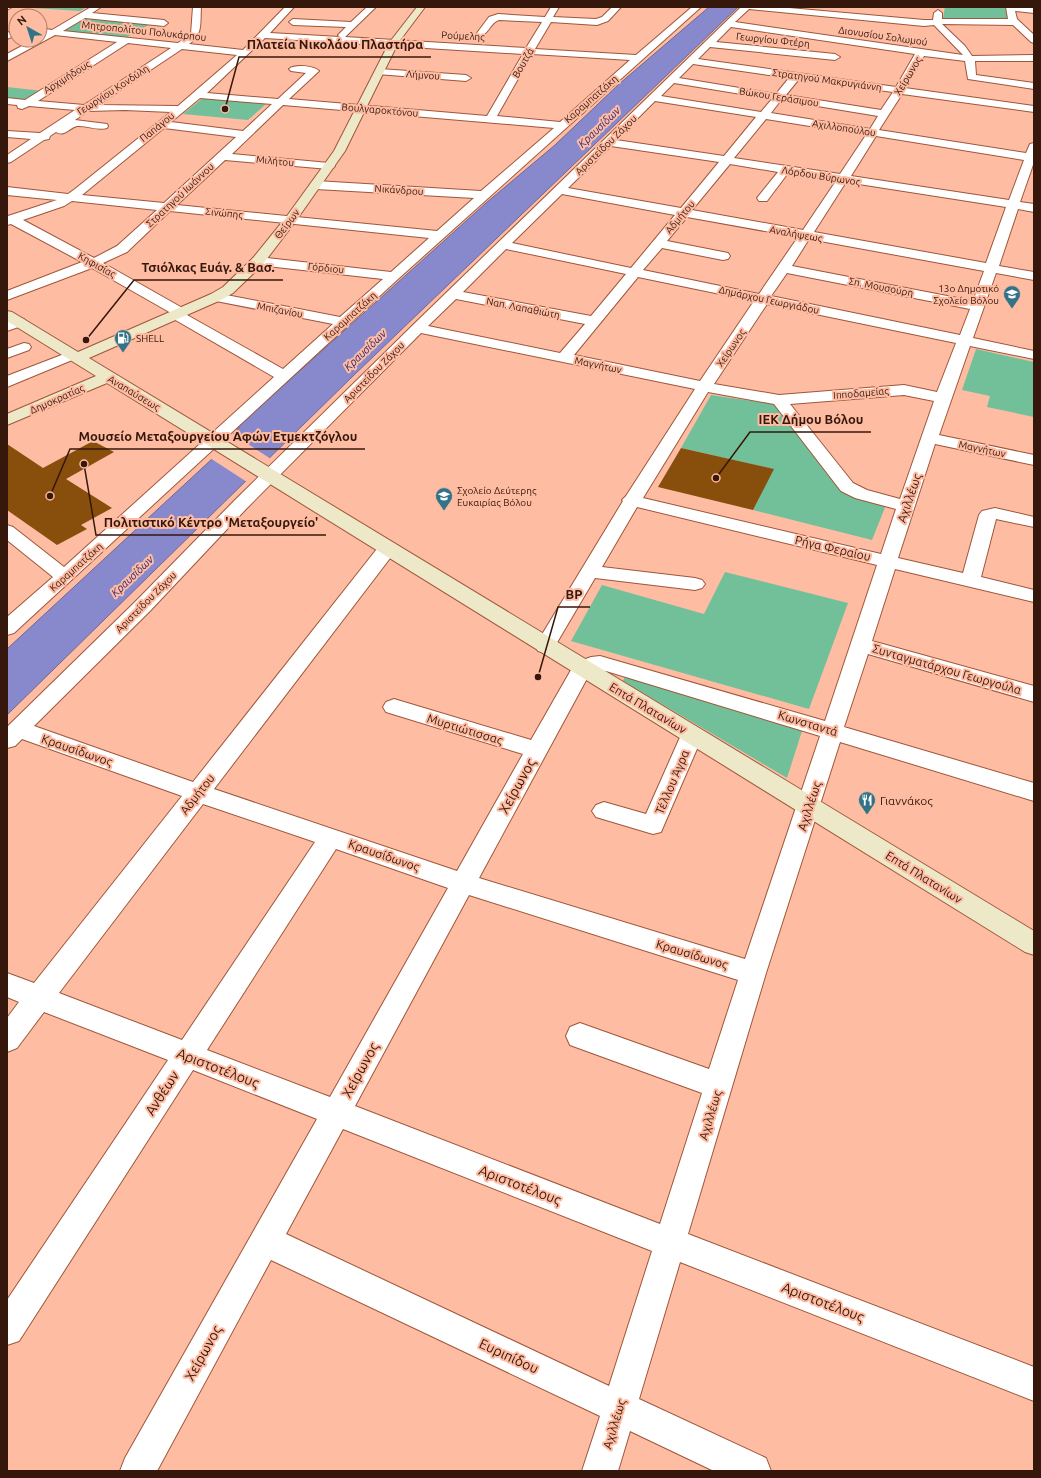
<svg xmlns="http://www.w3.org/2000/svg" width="1041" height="1478" viewBox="0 0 1041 1478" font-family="Ubuntu,sans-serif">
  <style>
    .green { fill: #71c099 }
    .water { fill: #8789cc; stroke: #6f6792 }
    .pier { fill: #febca3 }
    .building { fill: #884e0c }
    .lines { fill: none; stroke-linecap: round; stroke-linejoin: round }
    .street-casing { stroke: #9f5639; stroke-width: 2 }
    .secondary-casing { stroke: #9f5639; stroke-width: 2 }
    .street { fill: #fff; fill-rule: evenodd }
    .secondary { fill: #ede9c8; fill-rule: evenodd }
    .labels { text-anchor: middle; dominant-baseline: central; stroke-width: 4; stroke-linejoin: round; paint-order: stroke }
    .far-street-label { font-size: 10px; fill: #36170b; stroke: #febca3 }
    .far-poi-label { font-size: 10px; fill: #36170b; stroke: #febca3; text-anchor: start }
    .far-water-label { font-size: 11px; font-style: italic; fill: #2f2675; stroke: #febca3 }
    .street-label { font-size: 12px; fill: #36170b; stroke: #febca3 }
    .poi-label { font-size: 12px; fill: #36170b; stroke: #febca3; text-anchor: start }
    .near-street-label { font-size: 14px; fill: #36170b; stroke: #febca3 }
    .leader { fill: none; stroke: #36170b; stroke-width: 1.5 }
    .callout-dot { fill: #36170b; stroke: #febca3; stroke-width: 1.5 }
    .callout-label { font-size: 13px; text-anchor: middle; font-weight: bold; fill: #36170b; stroke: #febca3; stroke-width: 4; stroke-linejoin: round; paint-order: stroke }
  </style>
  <rect width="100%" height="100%" fill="#febca3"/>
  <!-- green -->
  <g class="green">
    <polygon points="17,7 87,7 80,11"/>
    <polygon points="945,7 1006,7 1009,20 957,20 943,18"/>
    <polygon points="88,16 154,22 127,37 63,31"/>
    <polygon points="7,87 43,91 25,101 7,99"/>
    <polygon points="203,98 266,104 248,120 183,114"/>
    <polygon points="976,349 1034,362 1034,417 987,407 990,396 962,390"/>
    <polygon points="711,395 780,405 847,495 886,505 872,540 753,510 773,469 681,448"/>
    <polygon points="725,572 848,603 809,709 571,641 602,585 704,614"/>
    <polygon points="625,676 802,731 787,778 623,681"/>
  </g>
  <!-- water -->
  <polygon class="water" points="709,7 738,7 352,377 7,715 7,649 213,458 245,420 486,203 555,145 619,84"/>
  <!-- pier -->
  <polygon class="pier" points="231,433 271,459 247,482 210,458"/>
  <!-- building -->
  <g class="building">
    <polygon points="93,441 114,452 66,479 112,508 81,525 87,529 57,545 7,510 7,444 43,468"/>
    <polygon points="681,448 774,469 753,510 658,487"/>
  </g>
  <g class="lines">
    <!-- street casing -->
    <g class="street-casing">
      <g id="street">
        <polygon points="7,7 12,7 7,10"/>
        <path d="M91 7H101L92 13 164 20 168 23 164 26 85 18 63 31 178 43 191 34 193 7H201C200 23 203 35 189 44L243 50 285 7H294L270 33 340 37 338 35 346 27 293 25 289 22 293 19 351 22 367 7H376L345 37 526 48 542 22 499 20C491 22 489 33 481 36L477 33 489 17 498 14 545 17 551 7H559L553 17 596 19 602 17 612 7H621L608 21 597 25 551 22 535 49 636 55 692 7H701L398 279 14 633 7 635V617L53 577 7 540V525L13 527 64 567 274 377 172 318 170 315 171 313 92 268 7 300V291L82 262 11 224 7 225 8 216 57 200 7 195V187L68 194 75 189 171 112 125 110 88 111 75 120 107 124 108 126 107 128C97 131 87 125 77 126 69 128 65 137 56 132L50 136 49 139 44 140 11 162 7 163V155L31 139 7 137V131L40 133 75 110 29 106 22 109 18 108 17 105 7 104V98L25 100 117 42 55 35 7 61V54L33 40H40V36L44 34H40V28L52 30ZM265 38 523 54 487 116 289 99 319 71C314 66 295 64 289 69L291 71 306 73 278 99 207 93ZM128 43 171 48 84 105 38 101ZM182 49 237 55 178 106 98 105ZM532 54 630 60 560 122 497 116ZM200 98 272 104 243 131 171 122ZM283 105 554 128 481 191 316 181 312 182 310 185 312 188 316 189 474 198 437 231 177 205 225 160 329 169 333 168 335 166 333 164 329 163 232 154ZM164 128 236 137 164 203 82 195ZM72 201 157 210 117 246 94 258 23 220 64 206ZM170 211 429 238 391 272 258 257 253 258 251 261 253 264 258 265 383 279 340 317 216 293 211 294 209 297 211 300 216 301 333 324 283 369 187 315 188 313 186 310 103 263 127 252Z"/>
        <path d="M741 7H778L924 20H933L934 13 938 10 942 13V19H1008L1006 7H1034V13L1015 11 1017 19 1034 35V43L1031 42 1013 25 942 24 965 46 972 56 1034 55V61H975L976 75 1034 83V89L968 79 965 61 924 56 905 88 1034 106V112L902 94 879 130 1026 153 1030 144 1034 143V162L1020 202 1034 204V212L1018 209 999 266 1034 272V280L996 273 973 338 1034 351V359L970 346 939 435 1034 455V465L935 444 898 558 963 573 979 515 982 511 995 508 1034 517V527L996 519 981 577 1034 590V602L895 569 872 641 1034 686V702L868 654 844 727 1034 783V801L840 742 766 973 688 1234 1034 1367V1401L680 1262 639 1399 766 1458 771 1471H714L630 1431 618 1471H582L600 1416 271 1260 157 1471H120L125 1458 317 1119 193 1070 19 1341 7 1345V1300L168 1060 44 1012 17 1048 7 1052V1018L19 1002 7 997V973L34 983 182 796 22 739 15 746 7 748V727L136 601 234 501 413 325ZM749 9 924 26 934 25 963 55 735 22ZM731 27 915 54 896 87 698 59 710 47 835 60 840 57 835 54 716 42ZM693 64 789 78 776 94 679 78ZM799 79 893 92 881 110 786 95ZM674 83 772 99 761 112 661 96ZM781 100 878 116 870 129 771 113ZM655 101 756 117 724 156 616 140ZM766 119 866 135 840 174 734 158ZM876 136 1024 160 1009 200 851 176ZM611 146 719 162 681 208 568 188ZM730 164 778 172 757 198 759 201H767L788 173 836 181 803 230 692 210ZM846 182 1006 207 986 263 814 232ZM562 194 675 215 631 268 512 243ZM687 217 798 237 759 294 643 270 662 248 723 260 728 259 730 256 728 253 667 241ZM809 239 984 271 973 301 792 266ZM506 249 626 274 591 316 463 292ZM787 273 970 309 960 335 771 296ZM638 277 754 301 700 381 574 355ZM456 299 585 324 560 353 428 326ZM767 304 956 343 937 392 904 385 779 395 714 384ZM421 333 695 389 626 496 622 500 623 501 535 646 538 651 545 653 552 651 595 578 695 590 702 588 705 584 702 580 695 578 602 567 637 507 877 565 825 721 600 656 591 657 575 663 531 740 394 699 386 702 383 707 386 712 523 754 457 871 214 789 394 553 396 549 394 545 387 543 380 545 193 782 34 726 150 611 246 509ZM708 392 774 404 841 491 855 498 896 509 881 554 643 498ZM904 395 934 401 900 499 867 490 853 483 790 404ZM597 670 606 671 820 736 745 959 479 878 590 673ZM203 804 315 842 182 1040 59 993ZM336 849 448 888 330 1097 207 1050ZM469 895 738 980 709 1069 580 1023 570 1027 566 1036 570 1045 702 1093 660 1224 355 1106ZM343 1129 652 1251 609 1386 286 1234Z"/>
        <polygon points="16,29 16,35 7,39 7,33"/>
        <polygon points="380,69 466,75 471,78 466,81 377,74 375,72"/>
        <polygon points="19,318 24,319 26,322 24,325 7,331 7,322"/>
        <polygon points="24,343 29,344 31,347 29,350 7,358 7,349"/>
        <polygon points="72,351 77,352 79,355 77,358 7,387 7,376"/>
        <polygon points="692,727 700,729 703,735 661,832 653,834 596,817 592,811 596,805 604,802 646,814 681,735 684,729"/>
      </g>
    </g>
    <!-- secondary casing -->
    <g class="secondary-casing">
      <polygon id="secondary" points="417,7 425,7 398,43 345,151 295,222 263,264 233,293 221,300 89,358 1034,931 1034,955 1025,952 107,383 7,425 7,414 96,376 7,321 7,311 12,312 78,352 211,294 223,287 253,258 287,216 334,151 389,43"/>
    </g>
    <!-- street -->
    <use href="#street" class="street"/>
    <!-- secondary -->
    <use href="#secondary" class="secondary"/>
  </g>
  <!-- icons -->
  <defs>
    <g id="school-pin" transform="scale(0.9)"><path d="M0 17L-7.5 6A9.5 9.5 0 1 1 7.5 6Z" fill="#337387" stroke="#febca3"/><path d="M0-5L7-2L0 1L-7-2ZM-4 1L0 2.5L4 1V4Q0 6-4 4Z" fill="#fff"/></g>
    <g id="fuel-pin" transform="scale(0.9)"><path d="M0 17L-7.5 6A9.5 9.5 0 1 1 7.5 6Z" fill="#337387" stroke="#febca3"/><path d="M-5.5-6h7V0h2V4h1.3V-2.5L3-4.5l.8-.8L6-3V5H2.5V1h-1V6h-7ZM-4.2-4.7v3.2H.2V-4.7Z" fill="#fff"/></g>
    <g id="restaurant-pin" transform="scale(0.9)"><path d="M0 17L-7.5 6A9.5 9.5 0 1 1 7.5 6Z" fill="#337387" stroke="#febca3"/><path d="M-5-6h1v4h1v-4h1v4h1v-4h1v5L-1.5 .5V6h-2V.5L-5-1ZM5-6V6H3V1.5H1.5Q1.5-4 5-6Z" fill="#fff"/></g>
  </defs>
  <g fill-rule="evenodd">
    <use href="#school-pin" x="1012" y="294"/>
    <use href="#fuel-pin" x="123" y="338"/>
    <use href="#school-pin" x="444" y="496"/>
    <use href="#restaurant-pin" x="867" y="800"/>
  </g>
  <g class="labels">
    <!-- far-street labels -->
    <g class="far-street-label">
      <text transform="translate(144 31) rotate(6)">Μητροπολίτου Πολυκάρπου</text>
      <text transform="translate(463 36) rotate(3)">Ρούμελης</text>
      <text transform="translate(883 36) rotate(8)">Διονυσίου Σολωμού</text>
      <text transform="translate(773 40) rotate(6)">Γεωργίου Φτέρη</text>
      <text transform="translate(523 63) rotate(-60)">Βουτζά</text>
      <text transform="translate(423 75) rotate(4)">Λήμνου</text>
      <text transform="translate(908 76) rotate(-59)">Χείρωνος</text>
      <text transform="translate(67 77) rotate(-32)">Αρχιμήδους</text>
      <text transform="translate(827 80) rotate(8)">Στρατηγού Μακρυγιάννη</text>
      <text transform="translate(113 90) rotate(-33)">Γεωργίου Κονδύλη</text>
      <text transform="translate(779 97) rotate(9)">Βώκου Γεράσιμου</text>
      <text transform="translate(591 99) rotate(-41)">Καραμπατζάκη</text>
      <text transform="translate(380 110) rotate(5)">Βουλγαροκτόνου</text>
      <text transform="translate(157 127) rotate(-39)">Παπάγου</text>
      <text transform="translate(844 128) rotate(9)">Αχιλλοπούλου</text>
      <text transform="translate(606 145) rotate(-44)">Αριστείδου Ζάχου</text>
      <text transform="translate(275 161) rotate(6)">Μιλήτου</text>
      <text transform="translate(821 176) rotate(9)">Λόρδου Βύρωνος</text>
      <text transform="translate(399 190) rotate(4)">Νικάνδρου</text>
      <text transform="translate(180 195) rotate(-43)">Στρατηγού Ιωάννου</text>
      <text transform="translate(224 213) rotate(6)">Σινώπης</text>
      <text transform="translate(680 217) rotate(-50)">Αδμήτου</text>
      <text transform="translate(287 224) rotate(-53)">Θείρων</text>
      <text transform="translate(796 234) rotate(10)">Αναλήψεως</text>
      <text transform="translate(97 265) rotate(29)">Κηφισίας</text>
      <text transform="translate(326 268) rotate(6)">Γόρδιου</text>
      <text transform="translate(881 287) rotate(11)">Σπ. Μουσούρη</text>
      <text transform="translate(769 300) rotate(12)">Δημάρχου Γεωργιάδου</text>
      <text transform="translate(523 308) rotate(11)">Ναπ. Λαπαθιώτη</text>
      <text transform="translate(280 310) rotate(11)">Μπιζανίου</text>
      <text transform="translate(350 316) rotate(-42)">Καραμπατζάκη</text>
      <text transform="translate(731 348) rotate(-56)">Χείρωνος</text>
      <text transform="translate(598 365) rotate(12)">Μαγνήτων</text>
      <text transform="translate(374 372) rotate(-45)">Αριστείδου Ζάχου</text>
      <text transform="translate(134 393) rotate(31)">Αναπαύσεως</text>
      <text transform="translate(861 393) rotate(-5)">Ιπποδαμείας</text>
      <text transform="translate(57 399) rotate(-24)">Δημοκρατίας</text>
      <text transform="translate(982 449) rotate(12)">Μαγνήτων</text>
      <text transform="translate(76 567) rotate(-42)">Καραμπατζάκη</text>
      <text transform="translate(146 602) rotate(-45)">Αριστείδου Ζάχου</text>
    </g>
    <!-- far-poi labels -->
    <g class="far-poi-label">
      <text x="999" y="288" text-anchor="end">13o Δημοτικό<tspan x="999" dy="12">Σχολείο Βόλου</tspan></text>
      <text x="136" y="338">SHELL</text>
      <text x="457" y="490">Σχολείο Δεύτερης<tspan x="457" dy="12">Ευκαιρίας Βόλου</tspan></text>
    </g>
    <!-- far-water labels -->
    <g class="far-water-label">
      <text transform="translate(599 127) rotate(-44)">Κραυσίδων</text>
      <text transform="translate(365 350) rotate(-44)">Κραυσίδων</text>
      <text transform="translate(132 576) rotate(-44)">Κραυσίδων</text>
    </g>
    <!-- street labels -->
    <g class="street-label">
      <text transform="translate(909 498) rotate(-71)">Αχιλλέως</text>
      <text transform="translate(833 548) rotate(13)">Ρήγα Φεραίου</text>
      <text transform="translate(947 669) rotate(16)">Συνταγματάρχου Γεωργούλα</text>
      <text transform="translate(648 708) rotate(31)">Επτά Πλατανίων</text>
      <text transform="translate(808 723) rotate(17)">Κωνσταντά</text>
      <text transform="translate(465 729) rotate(17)">Μυρτιώτισσας</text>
      <text transform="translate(77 750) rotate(19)">Κραυσίδωνος</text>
      <text transform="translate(672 782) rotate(-67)">Τέλλου Άγρα</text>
      <text transform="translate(197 794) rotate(-52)">Αδμήτου</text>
      <text transform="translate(809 806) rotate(-72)">Αχιλλέως</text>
      <text transform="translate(384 855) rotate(19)">Κραυσίδωνος</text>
      <text transform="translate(924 877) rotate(32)">Επτά Πλατανίων</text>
      <text transform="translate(692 954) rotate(17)">Κραυσίδωνος</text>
      <text transform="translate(710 1115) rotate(-73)">Αχιλλέως</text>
      <text transform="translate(614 1424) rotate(-73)">Αχιλλέως</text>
    </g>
    <!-- poi labels -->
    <g class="poi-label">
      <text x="880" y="800">Γιαννάκος</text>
    </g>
    <!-- near-street labels -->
    <g class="near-street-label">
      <text transform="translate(517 786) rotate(-61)">Χείρωνος</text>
      <text transform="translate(218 1068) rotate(21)">Αριστοτέλους</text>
      <text transform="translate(360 1070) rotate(-61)">Χείρωνος</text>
      <text transform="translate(162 1093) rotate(-57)">Ανθέων</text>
      <text transform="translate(520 1185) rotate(21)">Αριστοτέλους</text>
      <text transform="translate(823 1302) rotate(21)">Αριστοτέλους</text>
      <text transform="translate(203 1353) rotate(-61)">Χείρωνος</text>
      <text transform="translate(509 1356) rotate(25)">Ευριπίδου</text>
    </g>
  </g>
  <!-- callouts -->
  <path class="leader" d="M225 109L239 57H431M86 340L134 280H283M716 478L750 432H871M50 496L70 449H365M84 464L96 535H326M538 677L558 607H590"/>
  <g class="callout-dot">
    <circle cx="225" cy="109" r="4"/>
    <circle cx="86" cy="340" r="4"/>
    <circle cx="716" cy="478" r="4"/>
    <circle cx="50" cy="496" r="4"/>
    <circle cx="84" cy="464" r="4"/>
    <circle cx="538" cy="677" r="4"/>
  </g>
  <g class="callout-label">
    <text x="335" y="49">Πλατεία Νικολάου Πλαστήρα</text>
    <text x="208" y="272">Τσιόλκας Ευάγ. &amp; Βασ.</text>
    <text x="811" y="424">ΙΕΚ Δήμου Βόλου</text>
    <text x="218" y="441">Μουσείο Μεταξουργείου Αφών Ετμεκτζόγλου</text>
    <text x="211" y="527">Πολιτιστικό Κέντρο 'Μεταξουργείο'</text>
    <text x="574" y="599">BP</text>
  </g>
  <!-- border -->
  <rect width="1041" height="1478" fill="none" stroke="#36170b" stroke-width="16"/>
  <!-- north arrow -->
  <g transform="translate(28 28) rotate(321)"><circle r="19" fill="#febca3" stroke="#ae7a66"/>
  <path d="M0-3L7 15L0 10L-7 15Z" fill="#337387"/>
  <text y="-6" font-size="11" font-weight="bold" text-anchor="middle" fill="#36170b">N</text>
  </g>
</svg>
